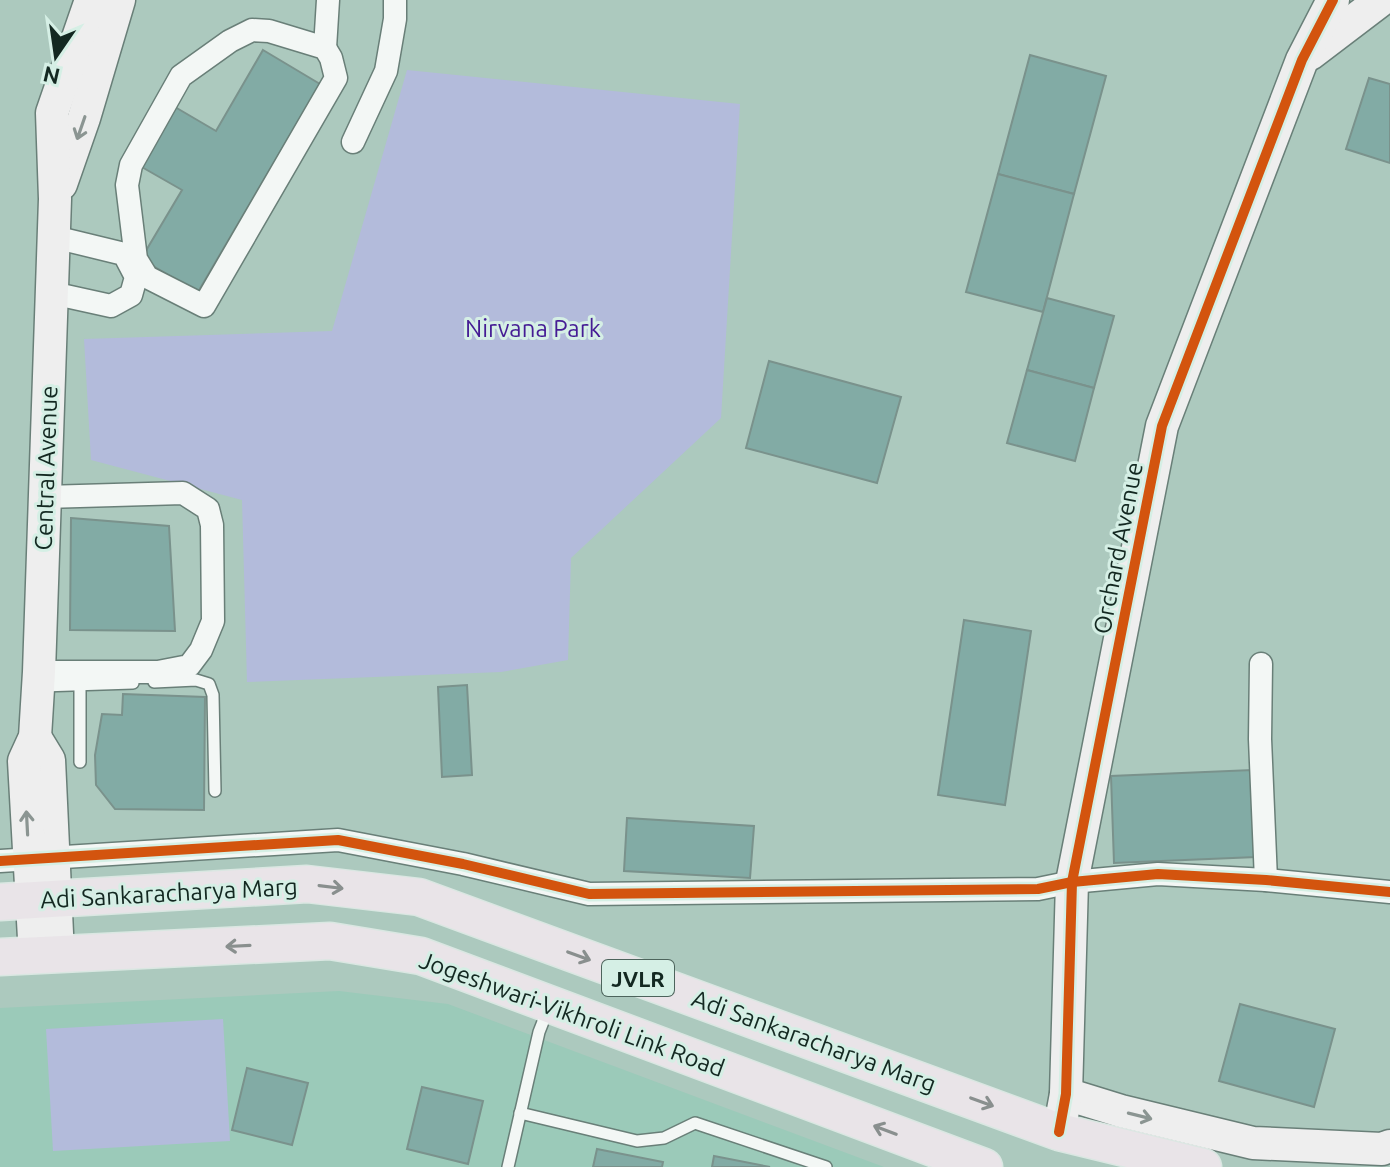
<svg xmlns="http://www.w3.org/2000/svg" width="1390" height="1167" viewBox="0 0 1390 1167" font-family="Ubuntu,sans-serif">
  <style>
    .built { fill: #9bcab9 }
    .green { fill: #b3bbdb }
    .building { fill: #82aba5; stroke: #7a928c; stroke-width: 2 }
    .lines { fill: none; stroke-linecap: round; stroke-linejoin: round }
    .lane-casing { stroke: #697f78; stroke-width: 14 }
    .street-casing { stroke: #697f78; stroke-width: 25 }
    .secondary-casing { stroke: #697f78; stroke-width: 35 }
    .primary-casing { stroke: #dae7e2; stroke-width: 39 }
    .lane { stroke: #f3f7f5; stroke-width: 11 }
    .street { stroke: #f3f7f5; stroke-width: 22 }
    .secondary { stroke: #eee; stroke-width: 32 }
    .primary { stroke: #e9e4e8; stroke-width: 36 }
    .cycleway-casing { stroke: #d5efe5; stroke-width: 15 }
    .cycleway { stroke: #d3540e; stroke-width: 10 }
    .oneway { stroke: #8b9592 }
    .oneway2 { stroke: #898f8e }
    .labels { text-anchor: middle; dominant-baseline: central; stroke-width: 6; stroke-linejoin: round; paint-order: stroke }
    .shield { fill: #d5efe5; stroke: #4d645c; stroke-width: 2 }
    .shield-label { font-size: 22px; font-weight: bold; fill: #132821 }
    .park-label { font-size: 24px; fill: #451c94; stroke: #d5efe5 }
    .street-label { font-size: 24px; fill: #132821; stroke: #d5efe5 }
  </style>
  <rect width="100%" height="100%" fill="#acc9be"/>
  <!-- built -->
  <polygon class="built" points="339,991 448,1004 884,1167 0,1167 0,1008"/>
  <!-- green -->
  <g class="green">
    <polygon points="407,70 740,104 721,418 571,558 568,660 501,672 247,682 242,500 91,460 84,339 332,331"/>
    <polygon points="223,1019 230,1141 53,1151 46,1029"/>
  </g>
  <!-- building -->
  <g class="building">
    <polygon points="263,50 320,84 198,292 141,259 182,190 140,166 175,107 216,131"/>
    <polygon points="1030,55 1106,76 1074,194 998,174"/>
    <polygon points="1369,78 1390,84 1390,163 1346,149"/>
    <polygon points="998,174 1074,194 1043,312 966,292"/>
    <polygon points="1047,298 1114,316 1094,388 1027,370"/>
    <polygon points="769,361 901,397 877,483 746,448"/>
    <polygon points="1027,370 1094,388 1075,461 1007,443"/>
    <polygon points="71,518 169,526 175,631 70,630"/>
    <polygon points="964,620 1031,631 1005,805 938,795"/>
    <polygon points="467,685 472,775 442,777 438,687"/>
    <polygon points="123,694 205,697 204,810 115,809 96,785 95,755 102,714 122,715"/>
    <polygon points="1252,770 1256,857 1114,863 1111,776"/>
    <polygon points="627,818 754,826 750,878 624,871"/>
    <polygon points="1240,1004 1335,1029 1314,1107 1219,1081"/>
    <polygon points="247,1068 308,1083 292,1145 232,1130"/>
    <polygon points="422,1087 483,1101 468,1164 407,1149"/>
    <polygon points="597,1149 663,1162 662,1167 593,1167"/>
    <polygon points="714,1156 770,1167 712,1167"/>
  </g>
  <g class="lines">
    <!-- lane casing -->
    <g class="lane-casing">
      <g id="lane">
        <polyline points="154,682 196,680 209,684 213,695 215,791"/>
        <polyline points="42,686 133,683"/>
        <polyline points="80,762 80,684"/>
        <polyline points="520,1113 637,1141 664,1138 695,1123 826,1167"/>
        <polyline points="508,1167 539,1032 548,1009"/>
      </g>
    </g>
    <!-- street casing -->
    <g class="street-casing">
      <g id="street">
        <polygon points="252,30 269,31 325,48 331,58 336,78 204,306 147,277 136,259 127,185 131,165 181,76 230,41"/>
        <polyline points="325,48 328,0"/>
        <polyline points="353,142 386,71 395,19 395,0"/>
        <polyline points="52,293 111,306 131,295 136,277 124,254 54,237"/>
        <polyline points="1261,664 1260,739 1266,880"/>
        <polyline points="39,672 158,672 189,666 201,650 213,621 212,525 208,509 183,493 45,497"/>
        <polyline points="0,861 338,840 463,864 589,894 1038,889 1072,882 1158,874 1266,880 1390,892"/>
      </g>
    </g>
    <!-- secondary casing -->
    <g class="secondary-casing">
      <g id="secondary">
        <polyline points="1310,54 1381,0"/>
        <polyline points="61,184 84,118 119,0"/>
        <polyline points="35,737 49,760 58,955"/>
        <polyline points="35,956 24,761 35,737 39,672 55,199 52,113 91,0"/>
        <polyline points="1066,1094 1121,1111 1253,1143 1382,1149 1390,1146"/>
        <polyline points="1059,1132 1066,1094 1072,882 1162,426 1302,60 1333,0"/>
      </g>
    </g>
    <!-- primary casing -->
    <g class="primary-casing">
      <g id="primary">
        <polyline points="0,902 307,884 419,897 1059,1132 1203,1167"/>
        <polyline points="0,957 330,941 421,956 984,1167"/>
      </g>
    </g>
    <!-- lane -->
    <use href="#lane" class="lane"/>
    <!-- street -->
    <use href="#street" class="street"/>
    <!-- secondary -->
    <use href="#secondary" class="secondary"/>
    <!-- primary -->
    <use href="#primary" class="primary"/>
    <!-- cycleway casing -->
    <g class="cycleway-casing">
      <g id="cycleway">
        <polyline points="0,861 338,840 463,864 589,894 1038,889 1072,882 1158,874 1266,880 1390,892"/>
        <polyline points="1059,1132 1066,1094 1072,882 1162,426 1302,60 1333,0"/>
      </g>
    </g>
    <!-- cycleway -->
    <use href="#cycleway" class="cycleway"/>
  </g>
  <!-- one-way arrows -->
  <defs><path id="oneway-shaft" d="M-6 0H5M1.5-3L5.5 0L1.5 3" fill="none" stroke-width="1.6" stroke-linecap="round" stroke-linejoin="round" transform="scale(2)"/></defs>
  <g class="oneway">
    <use href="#oneway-shaft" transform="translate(81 128) rotate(109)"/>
    <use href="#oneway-shaft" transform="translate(27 823) rotate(-93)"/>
    <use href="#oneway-shaft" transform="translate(1140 1116) rotate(14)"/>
  </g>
  <g class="oneway2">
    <use href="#oneway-shaft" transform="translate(331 887) rotate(7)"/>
    <use href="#oneway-shaft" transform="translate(238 946) rotate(177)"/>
    <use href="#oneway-shaft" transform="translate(579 956) rotate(20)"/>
    <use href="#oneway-shaft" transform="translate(982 1102) rotate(20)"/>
    <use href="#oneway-shaft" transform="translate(885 1130) rotate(-159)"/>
  </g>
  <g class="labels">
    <!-- shield labels -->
    <rect class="shield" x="602" y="960" width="72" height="36" rx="6"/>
    <g class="shield-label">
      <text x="638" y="978">JVLR</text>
    </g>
    <!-- park labels -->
    <g class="park-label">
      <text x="533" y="328">Nirvana Park</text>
    </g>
    <!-- street labels -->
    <g class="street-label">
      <text transform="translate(46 468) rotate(-88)">Central Avenue</text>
      <text transform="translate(1118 548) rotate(-79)">Orchard Avenue</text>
      <text transform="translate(169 893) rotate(-3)">Adi Sankaracharya Marg</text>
      <text transform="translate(572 1014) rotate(20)">Jogeshwari-Vikhroli Link Road</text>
      <text transform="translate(814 1041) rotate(20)">Adi Sankaracharya Marg</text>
    </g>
  </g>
  <!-- north arrow -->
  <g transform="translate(56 56) rotate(193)" stroke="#d5efe5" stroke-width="6" paint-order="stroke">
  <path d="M0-6L14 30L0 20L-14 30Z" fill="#132821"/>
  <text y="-12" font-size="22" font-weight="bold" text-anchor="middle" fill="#132821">N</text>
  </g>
</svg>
